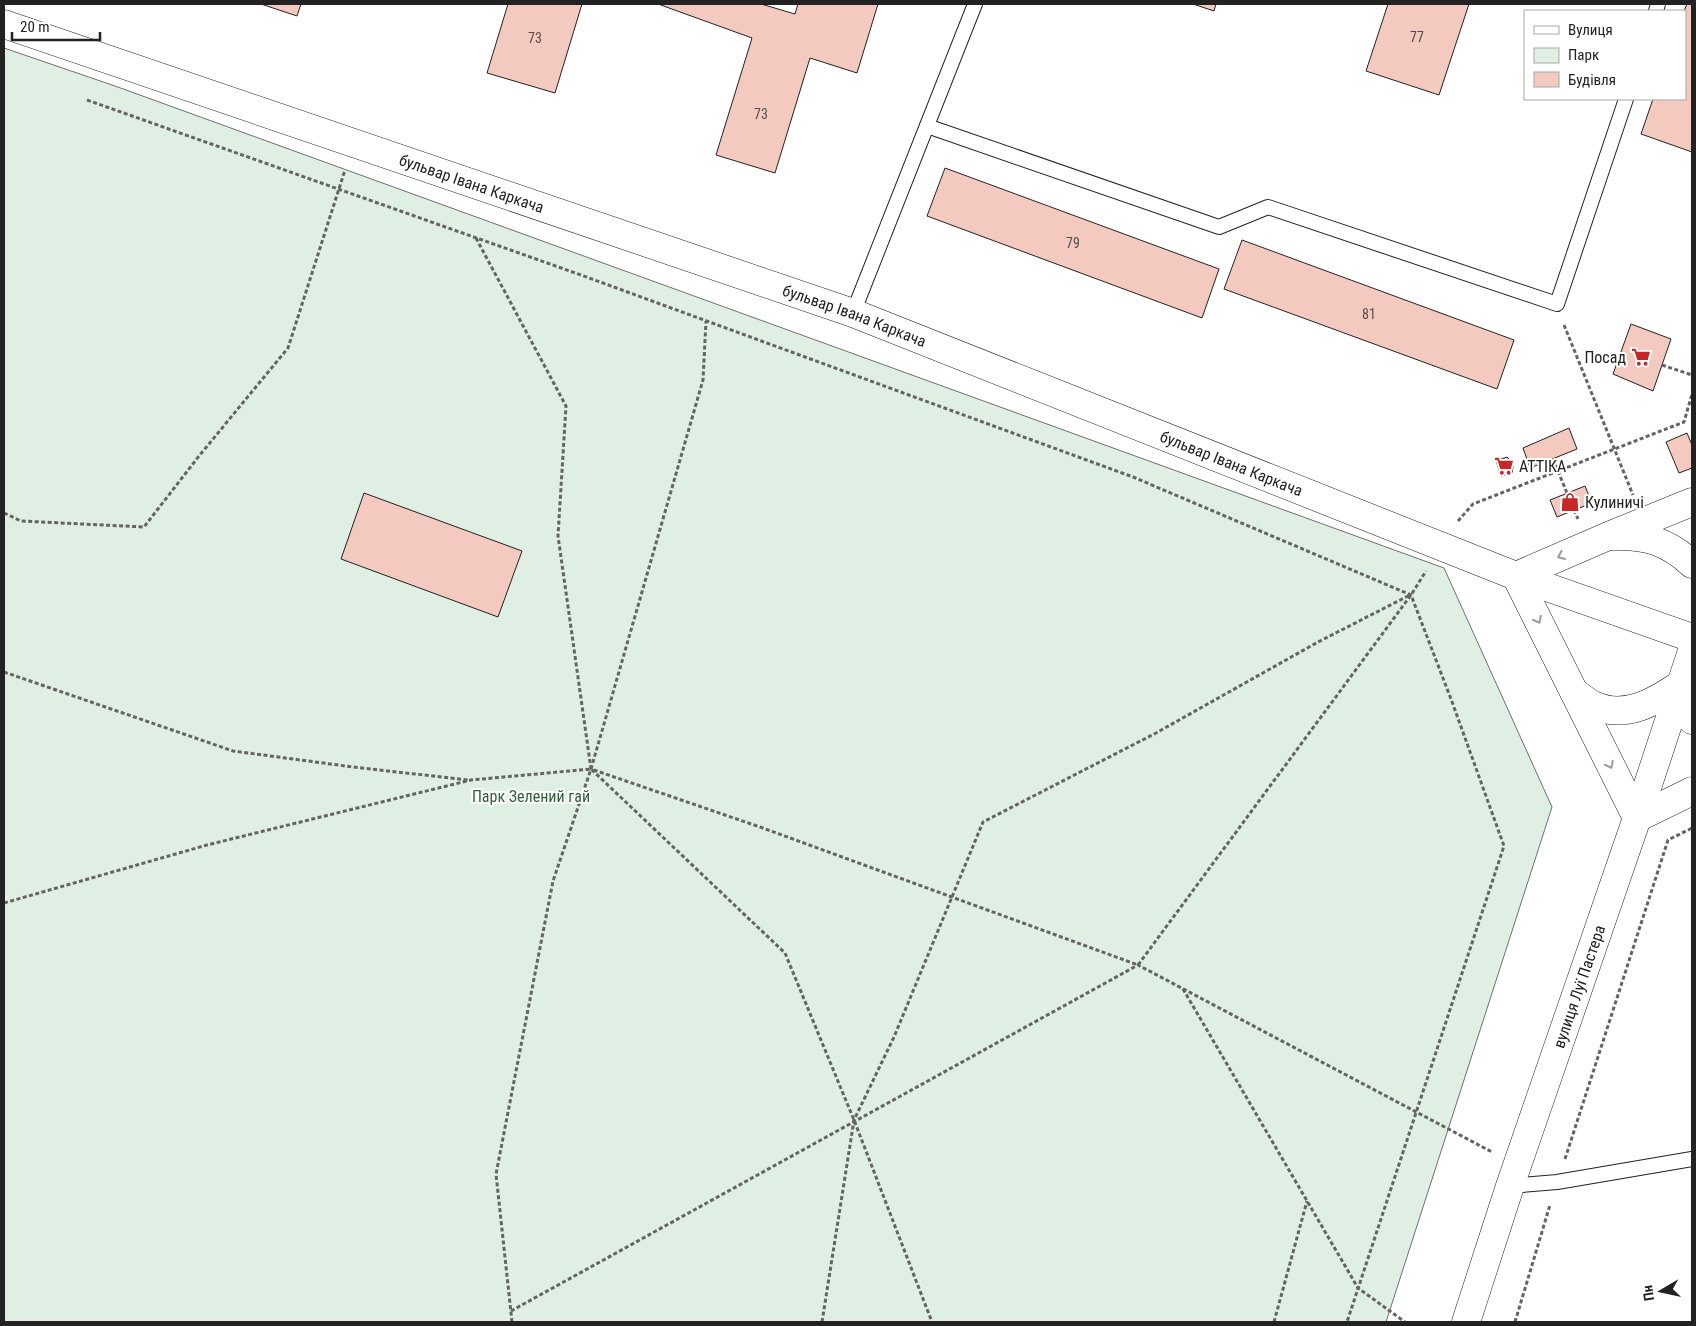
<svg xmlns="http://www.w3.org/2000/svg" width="1696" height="1326" viewBox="0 0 1696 1326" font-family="'Roboto Condensed',sans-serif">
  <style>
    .green { fill: #e0efe3; stroke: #6f6f6f }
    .building { fill: #f3c9c0; stroke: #222 }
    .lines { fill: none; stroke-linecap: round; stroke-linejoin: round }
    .lane-casing { stroke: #222; stroke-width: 16 }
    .secondary-casing { stroke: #222; stroke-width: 29 }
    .path { stroke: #646464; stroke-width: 3; stroke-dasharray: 4 2.5; stroke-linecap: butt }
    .lane { stroke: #fff; stroke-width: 14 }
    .secondary { stroke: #fff; stroke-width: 28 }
    .oneway { stroke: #9c9c9c }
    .labels { text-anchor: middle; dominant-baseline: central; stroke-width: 4; stroke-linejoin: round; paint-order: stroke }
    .number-label { font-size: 14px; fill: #564c4a }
    .street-label { font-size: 16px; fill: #222; stroke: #fff }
    .poi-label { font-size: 16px; fill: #222; stroke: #fff; text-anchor: start }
    .park-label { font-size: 16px; fill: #2f5e38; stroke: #fff }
  </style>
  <rect width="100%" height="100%" fill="#fff"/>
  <!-- green -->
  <polygon class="green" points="4,48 115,86 1444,568 1552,807 1386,1322 4,1322"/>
  <!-- building -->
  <g class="building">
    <polygon points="261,4 301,4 297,16"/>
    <polygon points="508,4 582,4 555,93 487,73"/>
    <polygon points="658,4 761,4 795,14 798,4 878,4 857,73 810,58 775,173 716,155 752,38"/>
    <polygon points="1193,4 1216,4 1214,11"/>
    <polygon points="1388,4 1469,4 1439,95 1366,71"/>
    <polygon points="1687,4 1692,4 1692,152 1641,134 1653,99 1685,99 1684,11"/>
    <polygon points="945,168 1219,269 1202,318 927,216"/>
    <polygon points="1242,240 1514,340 1497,389 1224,289"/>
    <polygon points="1631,324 1671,339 1653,391 1613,374"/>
    <polygon points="1569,428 1577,449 1530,468 1523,448"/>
    <polygon points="1687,433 1692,445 1692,468 1679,473 1666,442"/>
    <polygon points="1507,457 1511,461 1513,467 1512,473 1501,476 1496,461"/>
    <polygon points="1585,486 1592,503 1557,517 1550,500"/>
    <polygon points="364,493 522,551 498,617 341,559"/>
  </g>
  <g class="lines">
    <!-- lane casing -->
    <g class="lane-casing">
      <g id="lane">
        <polyline points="1656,11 1658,4"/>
        <polyline points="927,126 1219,227 1268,207 1557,304 1626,99"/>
        <polyline points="853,313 975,4"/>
        <polyline points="1510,1186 1557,1182 1692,1159"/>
      </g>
    </g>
    <!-- secondary casing -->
    <g class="secondary-casing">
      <g id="secondary">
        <path id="s1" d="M4 24 853 313 1516 576 1692 638"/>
        <path d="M1614 536C1647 535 1668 542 1692 564"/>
        <polyline points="1516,576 1637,818 1692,791"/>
        <polyline points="1516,576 1606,537 1692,502"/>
        <path d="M1574 692C1580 696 1587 702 1593 705 1625 720 1655 702 1681 684L1687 711 1692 720"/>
        <path id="s2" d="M1466 1322 1510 1186 1637 818 1692 651"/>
      </g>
    </g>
    <!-- path -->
    <g class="path">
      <polyline points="87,100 581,275 1133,477 1411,595 1451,699 1504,846 1347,1322"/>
      <polyline points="476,238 566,406 558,536 591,769 760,827 1138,965 1411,595 1426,571"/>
      <polyline points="1564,325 1633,495"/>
      <polyline points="1662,365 1692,375"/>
      <polyline points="1553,459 1567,493"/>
      <polyline points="1574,510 1578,519"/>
      <polyline points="4,513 21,521 144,527 199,456 288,348 345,170"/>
      <polyline points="1458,521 1473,504 1684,422 1692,394"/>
      <polyline points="4,672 233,751 353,767 468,780"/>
      <polyline points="4,903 207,845 471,780 591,769 785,953 854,1120 932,1322"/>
      <polyline points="1183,989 1358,1288 1405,1322"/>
      <polyline points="1565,1159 1668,840 1692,828"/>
      <polyline points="511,1311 1138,965 1492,1152"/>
      <polyline points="512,1322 496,1174 553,881 591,769 703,380 706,321"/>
      <polyline points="822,1322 854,1120 894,1037 983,822 1156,733 1318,642 1410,595"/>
      <polyline points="1274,1322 1307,1201"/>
      <polyline points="1515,1322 1550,1205"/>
    </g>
    <!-- lane -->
    <use href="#lane" class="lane"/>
    <!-- secondary -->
    <use href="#secondary" class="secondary"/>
  </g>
  <!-- one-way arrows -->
  <defs><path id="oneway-chevron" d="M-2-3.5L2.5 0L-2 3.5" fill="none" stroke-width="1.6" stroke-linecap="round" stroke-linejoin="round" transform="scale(1.25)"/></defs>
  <g class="oneway">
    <use href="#oneway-chevron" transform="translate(1561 556) rotate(156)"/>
    <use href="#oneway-chevron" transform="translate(1538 620) rotate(63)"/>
    <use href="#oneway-chevron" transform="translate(1610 765) rotate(63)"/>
  </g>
  <!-- icons -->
  <defs>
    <g id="supermarket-bare" transform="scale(1.5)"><path d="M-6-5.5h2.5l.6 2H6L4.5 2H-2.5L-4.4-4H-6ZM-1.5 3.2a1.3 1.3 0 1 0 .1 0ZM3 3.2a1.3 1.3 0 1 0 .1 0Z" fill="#c62828" stroke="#fff" stroke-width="2.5" paint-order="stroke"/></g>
    <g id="shop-bare" transform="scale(1.5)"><path d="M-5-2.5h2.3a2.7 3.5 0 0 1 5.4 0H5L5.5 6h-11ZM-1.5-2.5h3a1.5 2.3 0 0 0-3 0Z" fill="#c62828" stroke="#fff" stroke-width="2.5" paint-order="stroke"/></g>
  </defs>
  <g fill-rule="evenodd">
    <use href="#supermarket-bare" x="1641" y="357"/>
    <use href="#supermarket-bare" x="1504" y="466"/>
    <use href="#shop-bare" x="1570" y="502"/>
  </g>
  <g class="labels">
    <!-- number labels -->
    <g class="number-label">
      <text x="1417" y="37">77</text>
      <text x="535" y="38">73</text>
      <text x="761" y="114">73</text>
      <text x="1073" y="243">79</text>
      <text x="1369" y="314">81</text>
    </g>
    <!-- street labels -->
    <g class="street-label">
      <text stroke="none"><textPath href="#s1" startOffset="494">бульвар Івана Каркача</textPath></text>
      <text stroke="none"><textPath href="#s1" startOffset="899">бульвар Івана Каркача</textPath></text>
      <text stroke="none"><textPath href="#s1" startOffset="1304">бульвар Івана Каркача</textPath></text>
      <text stroke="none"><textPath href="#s2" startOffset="354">вулиця Луї Пастера</textPath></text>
    </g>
    <!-- poi labels -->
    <g class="poi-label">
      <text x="1626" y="357" text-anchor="end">Посад</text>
      <text x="1519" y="466">АТТІКА</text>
      <text x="1585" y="502">Кулиничі</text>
    </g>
    <!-- park labels -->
    <g class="park-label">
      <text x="531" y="796">Парк Зелений гай</text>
    </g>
  </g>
  <!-- border -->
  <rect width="1696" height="1326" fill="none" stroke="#222222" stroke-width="10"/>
  <!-- legend -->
  <rect x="1524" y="10" width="162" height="90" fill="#ffffff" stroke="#a7a7a7"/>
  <rect x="1534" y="26" width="25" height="8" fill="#ffffff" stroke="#a7a7a7"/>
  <text x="1568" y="35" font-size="15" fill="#222222">Вулиця</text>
  <rect x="1534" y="48" width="25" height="15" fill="#e0efe3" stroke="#a7a7a7"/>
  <text x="1568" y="60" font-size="15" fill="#222222">Парк</text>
  <rect x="1534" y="72" width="25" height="15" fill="#f3c9c0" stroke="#a7a7a7"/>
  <text x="1568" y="85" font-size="15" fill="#222222">Будівля</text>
  <!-- north arrow -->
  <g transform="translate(1661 1291) rotate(261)" stroke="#ffffff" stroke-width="4" paint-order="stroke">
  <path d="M0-4L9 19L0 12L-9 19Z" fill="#222222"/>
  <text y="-8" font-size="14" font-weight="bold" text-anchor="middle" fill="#222222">Пн</text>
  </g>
  <!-- scale -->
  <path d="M12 32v8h88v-8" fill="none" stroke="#222222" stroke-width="2.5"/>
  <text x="20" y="32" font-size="15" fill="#222222" stroke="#ffffff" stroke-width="4" paint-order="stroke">20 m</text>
</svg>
